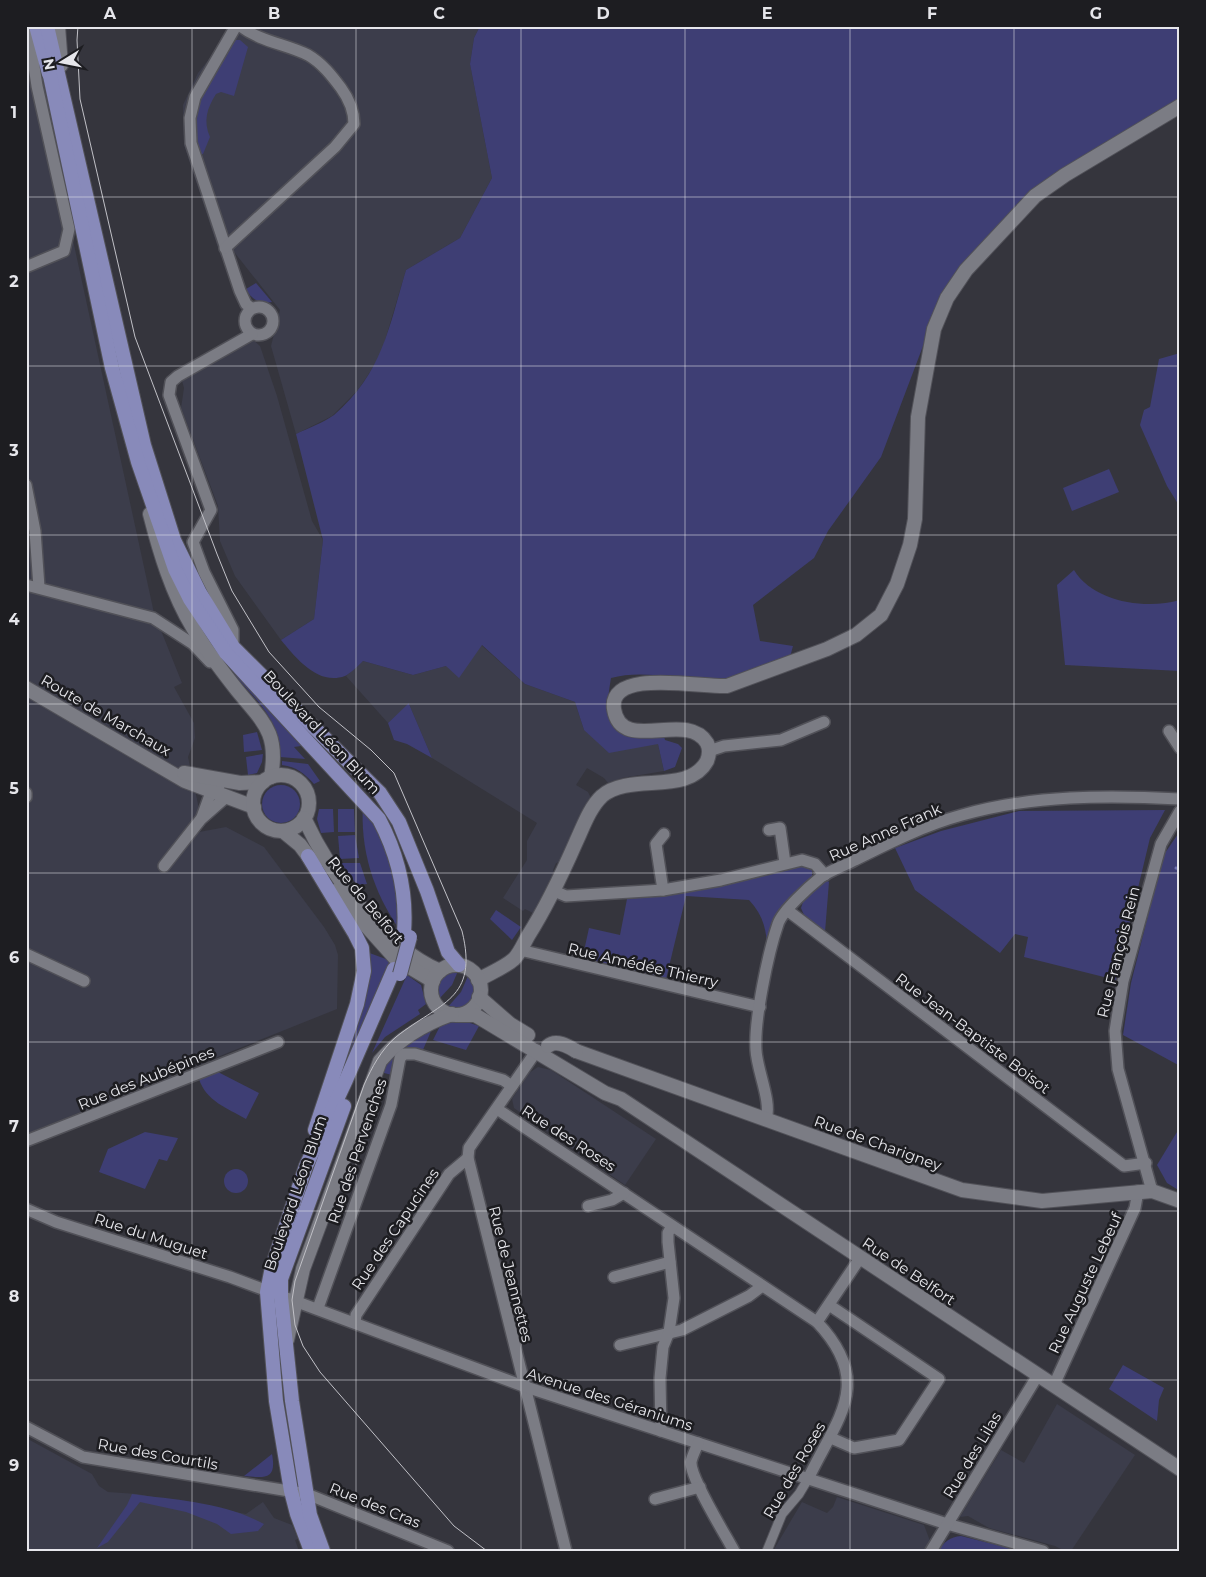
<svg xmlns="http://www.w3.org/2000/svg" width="1206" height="1577" viewBox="0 0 1206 1577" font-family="Montserrat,sans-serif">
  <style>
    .built { fill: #3c3d4b }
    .green { fill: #3e3e74 }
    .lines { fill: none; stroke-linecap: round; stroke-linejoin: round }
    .stream { stroke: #6b6dad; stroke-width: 3 }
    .pedestrian-casing { stroke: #515158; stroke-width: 11 }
    .minor-casing { stroke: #515158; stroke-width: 14 }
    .tertiary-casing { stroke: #515158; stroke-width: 16 }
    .secondary-casing { stroke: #515158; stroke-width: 16 }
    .primary-casing { stroke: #515158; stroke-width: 16 }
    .pedestrian { stroke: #7b7c84; stroke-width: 9 }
    .minor { stroke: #7b7c84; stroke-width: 11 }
    .tertiary { stroke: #7b7c84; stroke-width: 14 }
    .secondary { stroke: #7b7c84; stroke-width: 14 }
    .primary { stroke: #888aba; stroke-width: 14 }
    .tram { stroke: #c1c1c7; stroke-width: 1 }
    .primary-bridge-casing { stroke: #515158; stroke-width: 16; stroke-linecap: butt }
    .primary-bridge { stroke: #888aba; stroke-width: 14 }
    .grid { fill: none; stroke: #e6e6eb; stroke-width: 1; stroke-opacity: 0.55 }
    .labels { text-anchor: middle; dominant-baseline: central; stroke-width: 5; stroke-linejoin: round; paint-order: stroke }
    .street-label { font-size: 15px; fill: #e6e6eb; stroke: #1d1d21 }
    .neatline { fill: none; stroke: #e6e6eb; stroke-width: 2 }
    .grid-label { font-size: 16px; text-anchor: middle; font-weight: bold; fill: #e6e6eb }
  </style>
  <rect width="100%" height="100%" fill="#35353d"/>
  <!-- built -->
  <g class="built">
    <polygon points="230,26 480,26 474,38 470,64 492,178 460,238 406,270 380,357 358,390 332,416 296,434 271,346 280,310 231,248 221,257 184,145 183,105 198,73 221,44"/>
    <polygon points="26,68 27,70 36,70 154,613 182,683 174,687 194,723 195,738 188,757 199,809 183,835 226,827 264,847 324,927 335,945 338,955 337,1009 26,1134"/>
    <polygon points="252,339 260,346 277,396 312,521 323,540 314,619 281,640 235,576 220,541 218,506 181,408 184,388 181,377"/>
    <polygon points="481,645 525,684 575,702 584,730 658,744 664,771 622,778 608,783 604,778 587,768 576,785 588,792 591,798 561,862 556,863 553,870 555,874 543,899 533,913 525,909 523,911 503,898 527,860 527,841 537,823 432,758 409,704 388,723 346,676 363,661 413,675 446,666"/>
    <polygon points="538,1067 551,1070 656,1139 625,1185 514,1108 512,1099 529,1073"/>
    <polygon points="1057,1404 1135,1455 1071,1551 1065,1551 1055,1546 989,1528 968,1516 960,1517 1001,1450 1024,1463"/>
    <polygon points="26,1438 92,1474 99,1486 108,1492 137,1494 246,1514 263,1502 274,1518 292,1525 298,1539 295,1540 299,1551 26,1551"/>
    <polygon points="837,1497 924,1525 930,1541 924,1551 773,1551 802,1502 827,1513 833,1507"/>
  </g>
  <!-- green -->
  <g class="green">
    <path d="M480 26H1180V100L1024 201 934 317 881 457 828 531 814 558 753 605 760 641 793 646 790 657C765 666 738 680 710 680 677 680 643 669 611 678 602 730 611 739 664 736L665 740 678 744 682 748 675 767 664 771 658 744 609 753 584 730 575 702 525 684 482 645 459 678 446 666 413 675 363 661C358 666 351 673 345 676 318 686 296 658 281 640L314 619 323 540 296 434C308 428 323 423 334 415 382 374 389 327 406 270L460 238 492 178 470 64 474 38Z"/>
    <path d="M236 40H240L248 47 234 96 221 92 216 94C207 108 203 121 210 137L203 154H200C189 119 202 92 220 63 225 55 229 46 236 40Z"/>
    <path d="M256 283 272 302C260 305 251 299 246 289Z"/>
    <polygon points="1180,353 1180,507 1167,486 1140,425 1144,410 1150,407 1159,359"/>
    <polygon points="1109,469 1119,492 1072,511 1063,488"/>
    <path d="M1074 570C1093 602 1146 610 1180 600V671L1065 665 1057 585Z"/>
    <path d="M177 581 308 745 294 747 305 759 280 757C282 707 230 681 208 643 196 623 187 601 177 581Z"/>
    <polygon points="409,703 409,704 432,758 407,744 394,740 388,723"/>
    <polygon points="257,732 262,750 244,752 243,735"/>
    <polygon points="263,754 262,762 257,773 248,775 246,757"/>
    <path d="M282 761 308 764 320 781 314 784C304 773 297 767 282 765Z"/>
    <circle cx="281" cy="804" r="19"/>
    <path d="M363 803 396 866 399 929C373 891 360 850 363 803Z"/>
    <polygon points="319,809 333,809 334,832 321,833 317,819"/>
    <polygon points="338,809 354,809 355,832 338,832"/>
    <polygon points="1165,810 1150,838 1116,980 1024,957 1028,937 1015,934 1000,953 915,890 895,848 941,831 1019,811"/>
    <polygon points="1180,831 1180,1066 1123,1035 1131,983 1163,856"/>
    <polygon points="355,835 359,858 340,859 338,836"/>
    <polygon points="341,863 360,863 367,884 357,885"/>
    <path d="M800 866 812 870V878L782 907 774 918 767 942C765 924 761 913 749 900L686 896 666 979 582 960 589 928 620 935 627 899 672 895Z"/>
    <polygon points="826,879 829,882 825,932 804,915 801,908 803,902"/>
    <polygon points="496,910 521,927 512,940 490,919"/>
    <polygon points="364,951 394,962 335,1099"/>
    <path d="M458 971 452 985 439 999C432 984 442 972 458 971Z"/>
    <polygon points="407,975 421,985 426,1004 418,1010 420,1014 385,1037 372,1053"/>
    <path d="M468 976C482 992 468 1014 447 1008L461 992Z"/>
    <polygon points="445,1022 467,1022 479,1026 466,1050 433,1040 441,1024"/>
    <polygon points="432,1029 422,1052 397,1057 393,1063 392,1075 380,1072 398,1050"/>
    <path d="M218 1072 259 1093 246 1119C227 1108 206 1101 199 1079Z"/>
    <polygon points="1180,1127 1180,1191 1167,1183 1157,1165"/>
    <polygon points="145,1132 178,1138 167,1161 159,1159 145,1189 99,1172 108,1149"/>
    <circle cx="236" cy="1181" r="12"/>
    <polygon points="1123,1365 1164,1388 1159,1400 1157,1421 1109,1389"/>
    <path d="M272 1454C277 1480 265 1478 244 1476Z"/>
    <path d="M132 1494C176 1500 224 1502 264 1524L258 1531 231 1534 217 1524 186 1512 140 1502 108 1542 97 1548 127 1505Z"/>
    <path d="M961 1536 1017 1550 1019 1551H938C944 1542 950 1537 961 1536Z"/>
  </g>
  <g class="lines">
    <!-- stream -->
    <polyline class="stream" points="1176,868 1180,869"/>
    <!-- pedestrian casing -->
    <g class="pedestrian-casing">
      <polyline id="pedestrian" points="767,1551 782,1514 799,1494 808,1479"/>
    </g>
    <!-- minor casing -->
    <g class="minor-casing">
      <g id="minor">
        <polyline points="236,26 195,97 190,118 191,143 240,291 246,304 251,308"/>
        <path d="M225 248 335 147 354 124C354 111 349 99 341 88 332 76 322 63 308 55 286 44 261 42 240 26"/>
        <polyline points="26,267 64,251 69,229 37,86 28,26"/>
        <circle cx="259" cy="321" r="14"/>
        <polyline points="26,485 35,531 39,587"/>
        <polyline points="26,585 153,618 193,644 210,662"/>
        <polyline points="233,647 233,630 204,572 193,542 211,510 169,395 171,382 178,376 252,334"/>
        <polyline points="1169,731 1180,748"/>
        <polyline points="709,751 724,746 781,740 824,722"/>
        <polyline points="26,793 26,797"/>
        <polyline points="202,817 211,792 219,786"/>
        <polyline points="769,830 780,828 785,863"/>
        <polyline points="164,866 201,819 226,797"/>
        <polyline points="663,890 656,844 664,834"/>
        <polyline points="554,891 566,896 663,890 721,880 802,860 815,864 825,875"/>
        <polyline points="787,910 1124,1166 1146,1163"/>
        <polyline points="520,950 760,1007"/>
        <polyline points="26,954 84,981"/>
        <polyline points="537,1050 469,1148 468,1158 566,1551"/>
        <path d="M497 1109 817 1322C875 1383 837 1418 808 1479"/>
        <path d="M766 1120C772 1101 757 1071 756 1050 754 1020 768 953 778 924 782 911 810 886 821 877 831 870 844 866 855 860 889 843 925 825 962 815 1032 795 1108 795 1180 799"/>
        <polyline points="26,1141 278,1042"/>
        <polyline points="1152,1191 1118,1069 1115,1031 1123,981 1161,844 1180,811"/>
        <polyline points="588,1206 612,1200 624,1193"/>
        <polyline points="26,1209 56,1222 230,1277 526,1387 947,1524 1043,1551"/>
        <polyline points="614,1277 670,1262"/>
        <polyline points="829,1305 939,1379 899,1440 854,1448 831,1438"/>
        <polyline points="318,1308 391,1105 400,1058 404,1054 415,1054 503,1080 512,1086"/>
        <polyline points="355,1322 356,1315 449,1174 468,1158"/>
        <polyline points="817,1322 860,1258"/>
        <polyline points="620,1345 682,1330 749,1296 762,1286"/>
        <polyline points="1054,1385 1135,1208 1138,1191"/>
        <polyline points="26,1427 83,1457 307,1494 448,1551"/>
        <polyline points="661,1431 660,1378 663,1347 669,1332 674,1298 668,1242 668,1233 672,1226"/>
        <path d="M698 1443C696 1449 692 1456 691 1462 690 1478 725 1534 734 1551"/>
        <polyline points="655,1499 700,1487"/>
        <polyline points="931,1551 1038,1375"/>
      </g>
    </g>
    <!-- tertiary casing -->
    <g class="tertiary-casing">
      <g id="tertiary">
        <polyline points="58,26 61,65"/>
        <path d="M478 980C490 973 504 968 514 959 520 953 524 943 528 936 547 906 562 874 576 842 583 827 590 807 602 796 630 772 688 796 707 761 709 756 710 749 707 743 687 709 621 755 614 709 608 667 704 688 727 686L827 649 856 635 881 615 897 584 910 545 915 519 918 417 934 329 947 298 966 270 1035 196 1065 175 1180 106"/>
        <polyline points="576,1051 962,1190 1042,1201 1152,1191 1180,1201"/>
      </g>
    </g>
    <!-- secondary casing -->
    <g class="secondary-casing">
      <g id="secondary">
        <path d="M150 514C160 553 172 593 193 628 205 649 222 671 237 690 263 722 279 732 271 777"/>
        <polyline points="26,688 185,781 254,807"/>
        <polyline points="184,773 240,783 263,782"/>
        <circle cx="281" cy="803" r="28"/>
        <path d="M304 818C330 874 382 946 440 971"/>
        <polyline points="283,831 300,845 315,865"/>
        <polyline points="335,891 396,959 433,981"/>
        <circle cx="456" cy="990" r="25"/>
        <polyline points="479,997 510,1024 528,1035"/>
        <polyline points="458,1015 475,1015 605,1093 621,1099 1180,1469"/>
        <path d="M548 1046C556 1039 568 1046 576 1051"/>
        <path d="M287 1340 303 1269 380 1061C399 1039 424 1024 452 1014"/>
      </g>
    </g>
    <!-- primary casing -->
    <g class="primary-casing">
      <g id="primary">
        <polyline points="36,26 49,74"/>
        <polyline points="47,26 144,445 174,540 200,593 233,647 380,793 399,822 427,891 448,952 459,965"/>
        <path d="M49 71 112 368 138 462 175 569 190 599 226 653 379 819C398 855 407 892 404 932"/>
        <polyline points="308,856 355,934 362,948 364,971 357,1004 315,1130"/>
        <polyline points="311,1551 297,1514 291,1491 276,1401 267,1292 272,1267 306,1166 346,1080 394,969"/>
        <polyline points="323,1551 310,1515 292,1401 281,1297 281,1279 344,1106"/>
      </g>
    </g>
    <!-- pedestrian -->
    <use href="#pedestrian" class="pedestrian"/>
    <!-- minor -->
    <use href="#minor" class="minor"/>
    <!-- tertiary -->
    <use href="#tertiary" class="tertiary"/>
    <!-- secondary -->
    <use href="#secondary" class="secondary"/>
    <!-- primary -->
    <use href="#primary" class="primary"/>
    <!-- tram -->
    <path class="tram" d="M78 26 77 40 80 99 135 337 217 554 232 591 269 652 319 707 371 750 394 773 462 931C479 1000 440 1002 396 1037 381 1050 372 1067 364 1085L295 1281 292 1300 295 1325 303 1346 320 1372 454 1526 487 1551"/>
    <!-- primary-bridge casing -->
    <g class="primary-bridge-casing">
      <polyline id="primary-bridge" points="400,974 410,937"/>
    </g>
    <!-- primary-bridge -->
    <use href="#primary-bridge" class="primary-bridge"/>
  </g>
  <!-- grid -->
  <path class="grid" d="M192 26V1551M356 26V1551M521 26V1551M685 26V1551M850 26V1551M1014 26V1551M26 197H1180M26 366H1180M26 535H1180M26 704H1180M26 873H1180M26 1042H1180M26 1211H1180M26 1380H1180"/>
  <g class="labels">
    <!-- street labels -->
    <g class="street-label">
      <text transform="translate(106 715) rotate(30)">Route de Marchaux</text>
      <text transform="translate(322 732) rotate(47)">Boulevard Léon Blum</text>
      <text transform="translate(885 832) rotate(-24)">Rue Anne Frank</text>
      <text transform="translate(366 900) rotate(50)">Rue de Belfort</text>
      <text transform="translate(1118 952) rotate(-76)">Rue François Rein</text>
      <text transform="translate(643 965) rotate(13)">Rue Amédée Thierry</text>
      <text transform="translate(973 1033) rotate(37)">Rue Jean-Baptiste Boisot</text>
      <text transform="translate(146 1078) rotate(-22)">Rue des Aubépines</text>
      <text transform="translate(569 1138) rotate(33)">Rue des Roses</text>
      <text transform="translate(878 1143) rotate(20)">Rue de Charigney</text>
      <text transform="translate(357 1151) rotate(-71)">Rue des Pervenches</text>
      <text transform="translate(295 1193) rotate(-71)">Boulevard Léon Blum</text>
      <text transform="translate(395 1229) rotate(-56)">Rue des Capucines</text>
      <text transform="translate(151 1236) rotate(18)">Rue du Muguet</text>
      <text transform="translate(909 1271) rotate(34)">Rue de Belfort</text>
      <text transform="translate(511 1274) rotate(76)">Rue de Jeannettes</text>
      <text transform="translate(1085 1283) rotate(-65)">Rue Auguste Lebeuf</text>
      <text transform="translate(610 1399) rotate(18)">Avenue des Géraniums</text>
      <text transform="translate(158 1454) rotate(10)">Rue des Courtils</text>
      <text transform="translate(972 1455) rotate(-59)">Rue des Lilas</text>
      <text transform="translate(794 1470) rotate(-60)">Rue des Roses</text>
      <text transform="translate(375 1505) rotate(22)">Rue des Cras</text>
    </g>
  </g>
  <!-- border -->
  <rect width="1206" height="1577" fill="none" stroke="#1d1d21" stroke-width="55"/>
  <!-- north arrow -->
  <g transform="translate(62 62) rotate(260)" stroke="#1d1d21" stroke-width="4" paint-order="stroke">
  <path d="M0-4L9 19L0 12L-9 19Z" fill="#e6e6eb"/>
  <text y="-8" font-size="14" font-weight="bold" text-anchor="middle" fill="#e6e6eb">N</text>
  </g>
  <rect x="28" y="28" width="1150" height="1522" class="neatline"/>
  <g class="grid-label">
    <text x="110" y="19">A</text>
    <text x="274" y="19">B</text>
    <text x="439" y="19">C</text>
    <text x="603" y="19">D</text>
    <text x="767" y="19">E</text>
    <text x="932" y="19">F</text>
    <text x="1096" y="19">G</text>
    <text x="14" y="118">1</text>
    <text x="14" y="287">2</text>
    <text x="14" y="456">3</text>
    <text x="14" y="625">4</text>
    <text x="14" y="794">5</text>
    <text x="14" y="963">6</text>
    <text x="14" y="1132">7</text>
    <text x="14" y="1302">8</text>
    <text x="14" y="1471">9</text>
  </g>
</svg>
